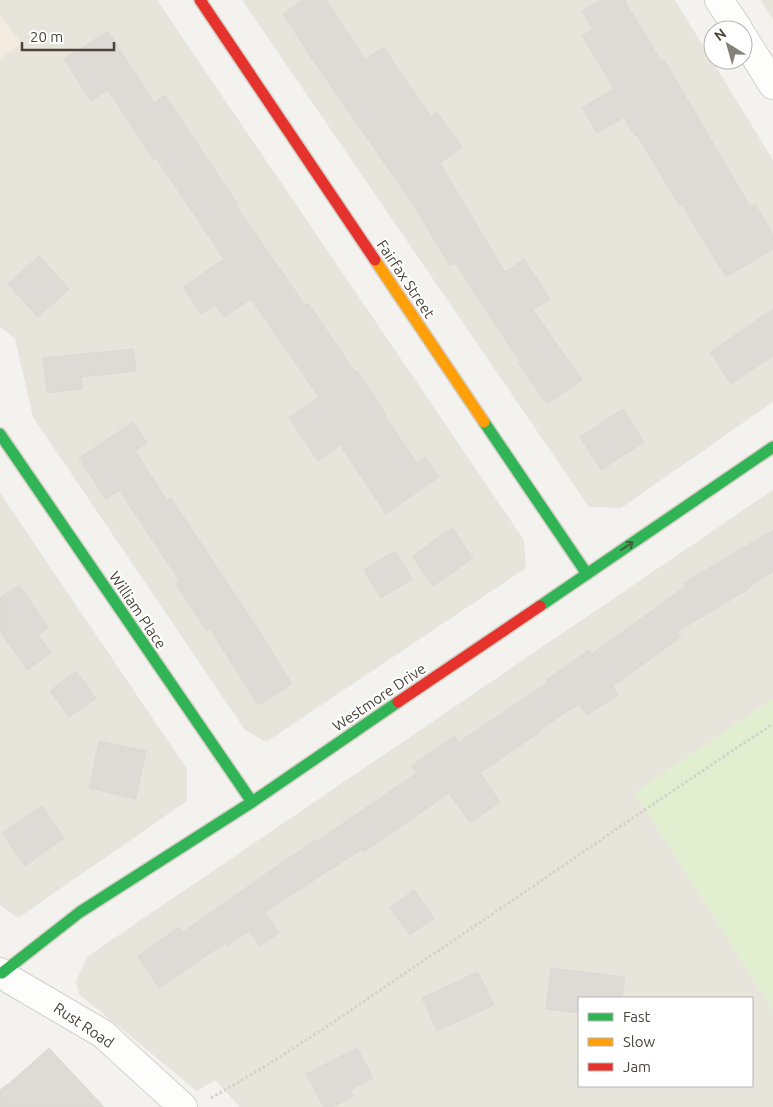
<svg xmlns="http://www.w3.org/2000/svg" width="773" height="1107" viewBox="0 0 773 1107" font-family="Ubuntu,sans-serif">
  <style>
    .residential { fill: #e7e4dc; fill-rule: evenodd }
    .commercial { fill: #f3ebdf }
    .green { fill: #e1eecf }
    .building { fill: #dedbd6; stroke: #dcd9d4 }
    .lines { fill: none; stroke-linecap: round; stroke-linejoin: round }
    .street-casing { stroke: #d2d0cb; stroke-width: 30 }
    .fast-casing { stroke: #d3cfc5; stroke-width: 14 }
    .slow-casing { stroke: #d3cfc5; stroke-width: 14 }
    .jam-casing { stroke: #d3cfc5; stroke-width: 14 }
    .path { stroke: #d3d2cc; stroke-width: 3; stroke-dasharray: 2.5 2.5; stroke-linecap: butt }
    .street { stroke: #fdfdfc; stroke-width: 28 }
    .fast { stroke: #30b455; stroke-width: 11 }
    .slow { stroke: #ff9f0a; stroke-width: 11 }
    .jam { stroke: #e5322d; stroke-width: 11 }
    .oneway { stroke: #446040 }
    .labels { text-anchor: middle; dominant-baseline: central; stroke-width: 4; stroke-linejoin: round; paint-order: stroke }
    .street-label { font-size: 15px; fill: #4b4439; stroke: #fff }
  </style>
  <rect width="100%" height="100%" fill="#f4f2ee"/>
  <!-- residential -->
  <g class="residential">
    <polygon points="0,0 157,0 524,540 526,568 266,742 245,730 33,417 15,339 0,327 0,59 21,43 0,15"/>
    <polygon points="242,0 675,0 773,160 773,402 621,508 589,507"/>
    <polygon points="761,0 773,0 773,20"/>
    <path d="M773 490V699L635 793 773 1010V1107H240L215 1080 197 1091 79 994 76 981 88 956ZM579 998H752V1086H579Z"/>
    <polygon points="0,493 187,769 187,801 18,918 0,905"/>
  </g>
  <!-- commercial -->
  <polygon class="commercial" points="0,15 21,44 0,59"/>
  <!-- green -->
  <polygon class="green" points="773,699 773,1010 635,793"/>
  <!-- building -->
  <g class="building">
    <polygon points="303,0 326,0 365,59 383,47 431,117 437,112 462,147 440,163 505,272 524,259 550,299 533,310 582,380 547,404 518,363 520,362 455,263 450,266 415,207 313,60 283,14"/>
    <polygon points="600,0 624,0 661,61 664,60 750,206 755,204 773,235 773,249 726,277 682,205 680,206 637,135 635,136 624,117 597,133 582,108 614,89 582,36 593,29 582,11"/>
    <polygon points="108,31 154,103 165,95 238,205 236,206 305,305 308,303 355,372 357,371 386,414 384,415 417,463 425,457 439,477 386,514 340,445 318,461 289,418 319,397 251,299 224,317 215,305 201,314 183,287 224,259 156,158 154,160 108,90 91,101 64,59"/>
    <polygon points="39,256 69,289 38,317 8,284"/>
    <polygon points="773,309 773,356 731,384 710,352"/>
    <polygon points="134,349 136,371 81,377 82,389 47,393 43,358"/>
    <polygon points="623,409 644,442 601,470 580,437"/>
    <polygon points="133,422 147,443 135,451 167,500 171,498 256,626 292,684 258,705 210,629 207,631 175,583 179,580 119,490 106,499 79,458"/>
    <polygon points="452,528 473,558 433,586 412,556"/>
    <polygon points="773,530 773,571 749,587 750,588 677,632 681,637 613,686 618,695 587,715 579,704 539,730 540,732 480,773 500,802 470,823 449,793 364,852 362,849 265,912 279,933 260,946 249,931 227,946 225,943 159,988 138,956 179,927 183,932 274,868 316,840 317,841 417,773 411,766 454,736 459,742 547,683 546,680 589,650 592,654 686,586 684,583"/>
    <polygon points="395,551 412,579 381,598 364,570"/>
    <polygon points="19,585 48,627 38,635 51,653 27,670 0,631 0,598"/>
    <polygon points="76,671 96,698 69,717 50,691"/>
    <polygon points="99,741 146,751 136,799 89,788"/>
    <polygon points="42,806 64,838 25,866 2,833"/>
    <polygon points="414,890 434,918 410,935 390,908"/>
    <polygon points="551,968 625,977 622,998 579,998 579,1013 546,1009"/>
    <polygon points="478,972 494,1005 437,1031 422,998"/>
    <polygon points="49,1048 104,1107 0,1107 0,1090 11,1082"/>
    <polygon points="357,1048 373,1078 350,1090 354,1096 333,1107 324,1107 306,1074"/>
  </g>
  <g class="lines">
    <!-- street casing -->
    <g class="street-casing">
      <g id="street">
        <polyline points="719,0 739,30"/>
        <polyline points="743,37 773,85"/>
        <polyline points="0,972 11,980 103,1034 183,1107"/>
      </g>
    </g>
    <!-- fast casing -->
    <g class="fast-casing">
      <g id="fast">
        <polyline points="484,422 587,574"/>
        <polyline points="0,434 252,802"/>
        <polyline points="540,606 773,447"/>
        <polyline points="2,973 80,912 252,802 398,702"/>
      </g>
    </g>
    <!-- slow casing -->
    <g class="slow-casing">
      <polyline id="slow" points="375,260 484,422"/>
    </g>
    <!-- jam casing -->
    <g class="jam-casing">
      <g id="jam">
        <polyline points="200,0 375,260"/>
        <polyline points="398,702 540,606"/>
      </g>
    </g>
    <!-- path -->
    <path class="path" d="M211 1098C283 1058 351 1010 420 963 538 884 654 802 773 724"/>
    <!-- street -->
    <use href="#street" class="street"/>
    <!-- fast -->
    <use href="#fast" class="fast"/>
    <!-- slow -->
    <use href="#slow" class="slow"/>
    <!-- jam -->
    <use href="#jam" class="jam"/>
  </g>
  <!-- one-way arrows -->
  <defs><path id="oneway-shaft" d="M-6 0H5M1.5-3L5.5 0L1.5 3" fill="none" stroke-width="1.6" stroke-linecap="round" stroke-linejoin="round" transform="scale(1.25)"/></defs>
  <use class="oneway" href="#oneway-shaft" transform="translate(627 546) rotate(-34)"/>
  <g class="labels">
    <!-- street labels -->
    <g class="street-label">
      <text transform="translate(406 279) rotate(56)">Fairfax Street</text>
      <text transform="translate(138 610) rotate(56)">William Place</text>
      <text transform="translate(379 697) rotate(-34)">Westmore Drive</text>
      <text transform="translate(84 1025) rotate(34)">Rust Road</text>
    </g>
  </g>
  <!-- legend -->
  <rect x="578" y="997" width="175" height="90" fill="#ffffff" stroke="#b7b4b0"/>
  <rect x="588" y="1013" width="25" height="8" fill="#30b455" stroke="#b7b4b0"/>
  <text x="623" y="1022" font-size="15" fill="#4b4439">Fast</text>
  <rect x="588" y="1038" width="25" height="8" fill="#ff9f0a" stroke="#b7b4b0"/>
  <text x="623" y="1047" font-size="15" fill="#4b4439">Slow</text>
  <rect x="588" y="1063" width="25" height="8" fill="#e5322d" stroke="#b7b4b0"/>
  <text x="623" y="1072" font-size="15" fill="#4b4439">Jam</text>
  <!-- north arrow -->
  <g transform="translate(728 45) rotate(323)"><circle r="24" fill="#ffffff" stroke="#b7b4b0"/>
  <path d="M0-4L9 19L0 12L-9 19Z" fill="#868178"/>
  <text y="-8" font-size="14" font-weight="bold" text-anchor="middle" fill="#4b4439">N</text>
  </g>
  <!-- scale -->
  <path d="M22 42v8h92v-8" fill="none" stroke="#4b4439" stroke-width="2.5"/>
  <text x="30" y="42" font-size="15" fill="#4b4439" stroke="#ffffff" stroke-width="4" paint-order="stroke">20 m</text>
</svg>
